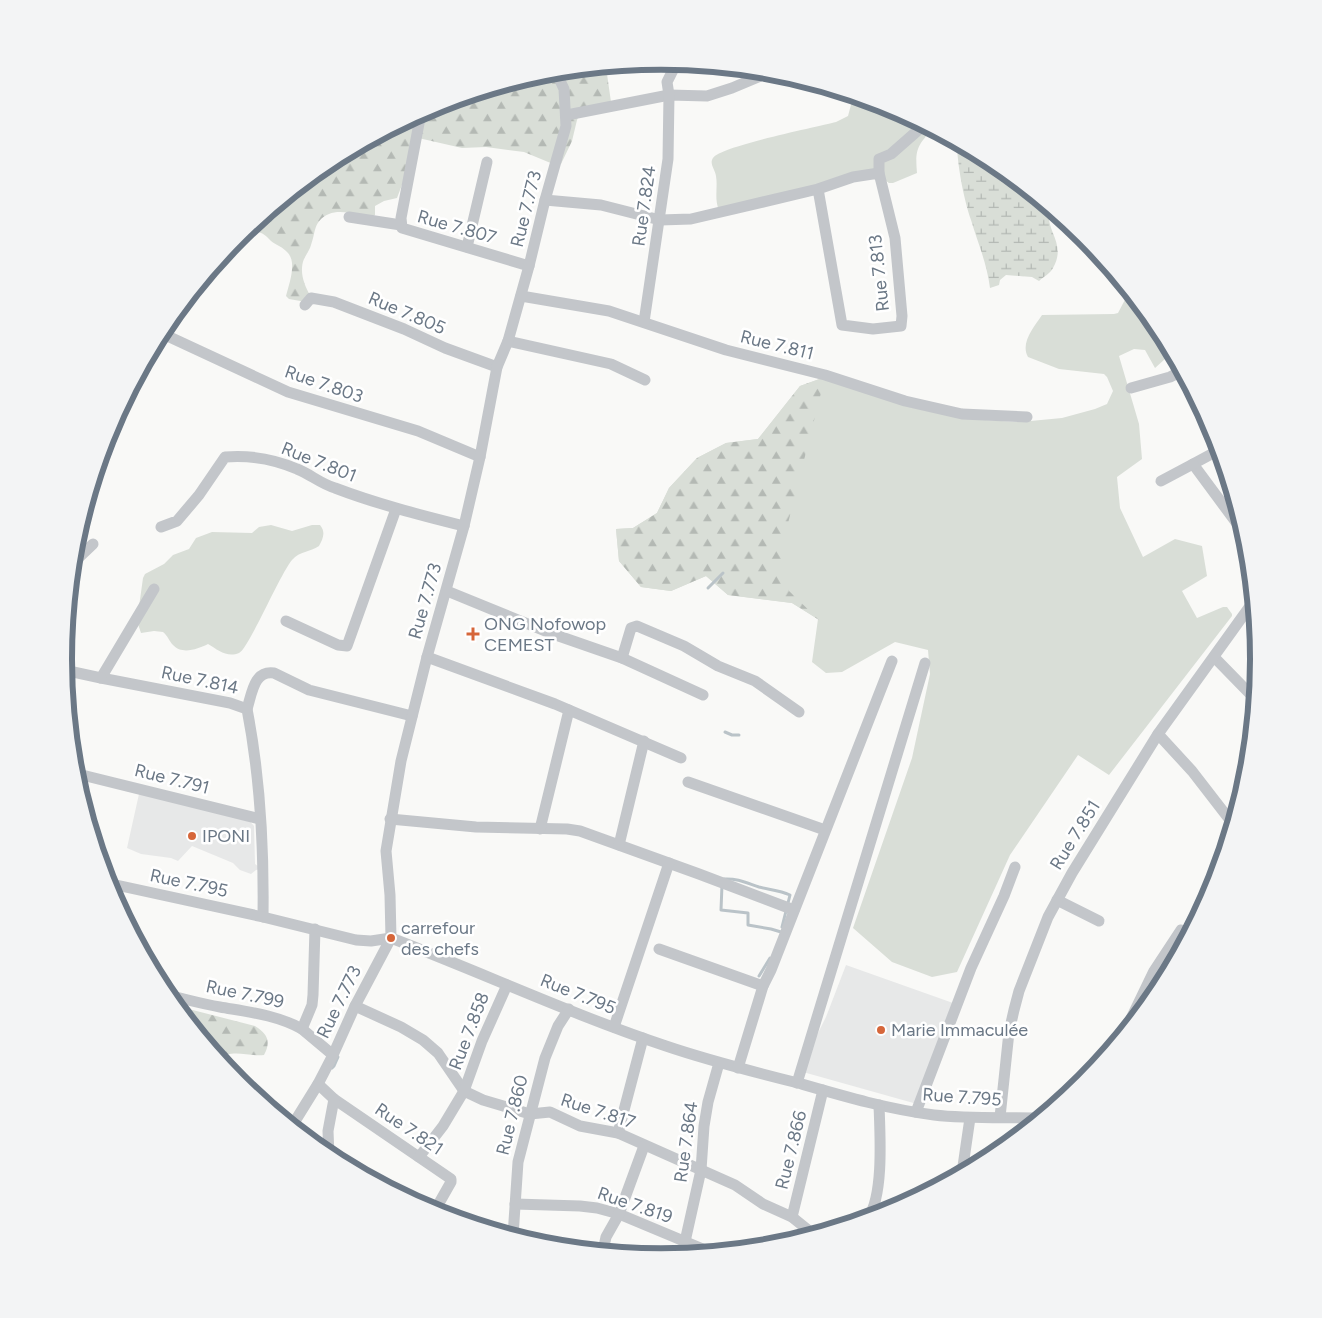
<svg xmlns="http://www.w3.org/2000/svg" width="1322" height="1318" viewBox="0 0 1322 1318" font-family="Figtree,sans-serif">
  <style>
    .built { fill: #e7e8e8 }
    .green { fill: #d9ded7 }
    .forest { fill: url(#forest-firs) }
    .wetland { fill: url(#wetland-marsh) }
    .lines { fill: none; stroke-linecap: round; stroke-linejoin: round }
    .stream { stroke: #bac3c8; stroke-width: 3 }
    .minor { stroke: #c3c6ca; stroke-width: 11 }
    .poi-dot { fill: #d6663a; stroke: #fff; stroke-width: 2 }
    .labels { text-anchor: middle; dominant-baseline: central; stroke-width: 5; stroke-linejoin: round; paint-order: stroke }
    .street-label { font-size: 18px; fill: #6b7886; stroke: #fff }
    .poi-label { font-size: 18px; fill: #6b7886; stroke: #fff; text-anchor: start }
    .rim { fill: none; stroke: #6b7886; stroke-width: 6 }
  </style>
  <defs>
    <pattern id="forest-firs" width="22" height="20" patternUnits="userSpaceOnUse" patternTransform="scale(1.25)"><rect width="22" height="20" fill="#d9ded7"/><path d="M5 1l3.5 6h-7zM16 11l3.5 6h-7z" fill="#b4b9b4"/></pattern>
    <pattern id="wetland-marsh" width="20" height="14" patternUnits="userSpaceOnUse" patternTransform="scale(1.25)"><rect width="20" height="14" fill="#d9ded7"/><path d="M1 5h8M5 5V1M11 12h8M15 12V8" fill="none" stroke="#b4b9b4"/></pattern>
  </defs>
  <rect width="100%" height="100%" fill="#f9f9f7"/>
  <!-- built -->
  <g class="built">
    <polygon points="139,794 246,817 254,826 255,864 262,869 256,870 251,874 240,870 233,863 192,846 178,861 171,858 141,854 127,848"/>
    <polygon points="846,965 953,1003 917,1104 803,1072 812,1045 826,1017"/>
  </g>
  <!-- green -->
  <g class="green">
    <path d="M849 95 890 107 932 129C917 147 915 149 917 173L893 183H889L882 178 855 177 719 210C714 199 718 187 716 176 715 169 709 164 713 158 721 146 817 127 836 122L848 116 852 101Z"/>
    <path d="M1129 292 1158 327 1166 343 1165 359 1155 368 1145 350 1134 349 1119 356 1139 424 1142 459 1117 477 1120 508 1143 557 1175 539 1202 546 1207 576 1182 591 1197 618 1223 607H1227L1232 614V616L1109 775 1078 755 1010 855 957 972 932 977 892 962 853 928 912 758 930 674 928 650 895 642 842 672 826 673 812 662 818 619 792 603 728 595 706 576 671 591 641 587 619 561 616 529 633 528 657 513 669 488 697 458 726 443 758 439 800 386 825 377 985 420 1020 422 1062 418 1095 409 1107 404 1113 391 1107 377 1104 374 1059 369 1028 357C1020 343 1034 327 1042 315L1114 314 1118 313Z"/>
    <path d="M271 525 292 531 312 525H320C326 532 323 539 319 546 310 552 300 551 292 560 280 574 248 650 239 653 227 658 218 650 208 644 198 649 182 655 173 645 169 641 168 636 163 632L154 631 141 633 137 621 143 578 145 574 164 564 173 555 189 549 196 538 212 532 252 533 259 527Z"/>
  </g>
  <!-- forest -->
  <g class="forest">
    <path d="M606 67 611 102 582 108 577 120 572 141 561 164H553L524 152 486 147 462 148 414 137 408 169 397 198 384 201 375 206V215L371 218C359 215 341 209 329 214 313 221 316 232 311 245 310 250 306 254 304 259 299 271 304 285 310 295L306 302 289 299 286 296C289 284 297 263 288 253 283 247 276 245 271 241 266 236 265 234 258 232L256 227 260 218 329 162 433 107 545 73Z"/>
    <polygon points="825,377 781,551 789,591 819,620 792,603 728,595 706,576 671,591 641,587 619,561 616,529 633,528 657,513 669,488 697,458 726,443 758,439 800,386"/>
    <path d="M177 1006 255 1026C268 1034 271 1042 264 1055 249 1057 232 1048 219 1059Z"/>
  </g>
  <!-- wetland -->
  <path class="wetland" d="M957 143 993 162 1049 208C1045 232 1067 243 1053 268 1051 273 1043 277 1039 281L1032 277 1006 275 1000 280 999 285 990 288C987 264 978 243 971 220 964 200 957 164 957 143Z"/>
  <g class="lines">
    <!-- stream -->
    <g class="stream">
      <polyline points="708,588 723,573"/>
      <polyline points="725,732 732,735 739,735"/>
      <path d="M724 879C736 878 747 883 759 887 770 890 779 890 790 895L782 927"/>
      <polyline points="722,885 721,910 748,913 748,925 771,929 781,932"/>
      <polyline points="759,976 770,958"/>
      <polyline points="332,1068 334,1066 338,1057"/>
    </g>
    <!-- minor -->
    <g class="minor">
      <polyline points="421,113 401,218 402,228 529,266"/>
      <polyline points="567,115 669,95 707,96 732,88 770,72"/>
      <polyline points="879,173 879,159 891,154 924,125"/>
      <polyline points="545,200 601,205 660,220 691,219 818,189 842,325 873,329 901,326 902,316 895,238 879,173 853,177 818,189"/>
      <polyline points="349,217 401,225"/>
      <polyline points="467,247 487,162"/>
      <polyline points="521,296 609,311 726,350 825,375 905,401 962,414 1027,417"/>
      <polyline points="305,305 311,298 334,302 404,329 445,348 497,367"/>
      <polyline points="644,322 668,159 669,95 667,82 675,66 679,63"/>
      <polyline points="161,333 288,392 418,431 480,457"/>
      <polyline points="508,341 611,364 645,380"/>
      <polyline points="1131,388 1170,377 1182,371"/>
      <polyline points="1219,450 1193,464 1244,533"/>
      <polyline points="1161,481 1193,464"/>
      <path d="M161 527 177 521 199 495 225 457C250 455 274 459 297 469 310 474 321 484 335 488 377 504 420 515 464 526"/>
      <polyline points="73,563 93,544"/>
      <path d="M154 589 101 678 230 703 247 709C260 776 264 848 263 917"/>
      <polyline points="447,591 550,633 622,658 703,695"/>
      <polyline points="286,621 338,645 347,646 396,509"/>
      <polyline points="427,657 555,704 681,758"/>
      <polyline points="1214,657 1255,699"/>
      <polyline points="622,658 631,628 637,626 684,646 718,666 755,681 799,712"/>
      <polyline points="64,670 101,678"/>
      <path d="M247 709C252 693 254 670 274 673L309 690 412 716"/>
      <polyline points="1158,734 1192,771 1233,824"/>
      <polyline points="74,773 260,819"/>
      <polyline points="688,782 825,830"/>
      <polyline points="390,819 476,827 567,829 580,831 699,874 794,910"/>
      <polyline points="540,829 569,710"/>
      <polyline points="619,845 644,741"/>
      <path d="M107 883 263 917 356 940 371 941 391 938C483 973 573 1015 666 1046 710 1061 754 1072 798 1083 843 1096 887 1109 934 1115 969 1119 1004 1117 1040 1118"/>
      <polyline points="1057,900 1099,921"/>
      <polyline points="659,949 763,986"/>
      <path d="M167 995C185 999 202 1004 220 1007 249 1012 277 1015 302 1029L312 1005 313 995 315 929"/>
      <polyline points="355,1006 401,1027 423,1040 438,1053 464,1091 483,1100 530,1114 550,1112 580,1126 618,1133 735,1185 763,1204 792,1217 813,1234"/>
      <polyline points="614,1027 669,863"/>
      <polyline points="302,1029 333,1055"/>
      <polyline points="1125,1031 1154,971 1181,930"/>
      <polyline points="738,1068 763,986 771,970 892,661"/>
      <polyline points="797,1083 925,663"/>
      <polyline points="318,1084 334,1099 451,1179 451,1182 434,1212"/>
      <polyline points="916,1112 971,968 1004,896 1015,867"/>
      <polyline points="1000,1117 1009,1032 1014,1010 1019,991 1048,917 1072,873 1158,734 1253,602"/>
      <polyline points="292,1126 318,1084 333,1055 355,1006 391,938 390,895 386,851 401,761 427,657 464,526 480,457 497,367 508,341 529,266 545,200 566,126 564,89 556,72"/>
      <polyline points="618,1133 643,1038"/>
      <polyline points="329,1156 328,1131 334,1099"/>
      <polyline points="419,1157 443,1126 464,1091 482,1041 507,985"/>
      <polyline points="962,1173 970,1118"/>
      <polyline points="515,1204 580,1206 597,1208 619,1214 710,1252"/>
      <polyline points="792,1217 823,1090"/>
      <path d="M868 1218C884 1195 880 1134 879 1105"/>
      <polyline points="513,1236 518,1162 545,1058 558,1026 569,1009"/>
      <polyline points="603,1251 606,1237 619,1214 644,1146"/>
      <polyline points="682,1255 701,1170 704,1126 708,1102 719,1063"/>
    </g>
  </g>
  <!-- markers -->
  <g class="poi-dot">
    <path d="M470.5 626.5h5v5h5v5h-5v5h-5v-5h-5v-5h5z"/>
    <circle cx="192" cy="836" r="5"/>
    <circle cx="391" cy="938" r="5"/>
    <circle cx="881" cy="1030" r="5"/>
  </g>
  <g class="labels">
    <!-- street labels -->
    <g class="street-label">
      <text transform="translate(644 206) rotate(-82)">Rue 7.824</text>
      <text transform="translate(526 209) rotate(-76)">Rue 7.773</text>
      <text transform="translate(457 227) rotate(16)">Rue 7.807</text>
      <text transform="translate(879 273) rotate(-96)">Rue 7.813</text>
      <text transform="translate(407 313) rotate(23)">Rue 7.805</text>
      <text transform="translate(777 345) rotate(14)">Rue 7.811</text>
      <text transform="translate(324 384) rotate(19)">Rue 7.803</text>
      <text transform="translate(319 462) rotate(22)">Rue 7.801</text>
      <text transform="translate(425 601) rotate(-74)">Rue 7.773</text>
      <text transform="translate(200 680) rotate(12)">Rue 7.814</text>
      <text transform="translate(172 779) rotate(14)">Rue 7.791</text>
      <text transform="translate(1075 835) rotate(-58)">Rue 7.851</text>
      <text transform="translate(189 883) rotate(12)">Rue 7.795</text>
      <text transform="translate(245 994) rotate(12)">Rue 7.799</text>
      <text transform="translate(578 994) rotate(22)">Rue 7.795</text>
      <text transform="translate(339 1002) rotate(-64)">Rue 7.773</text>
      <text transform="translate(469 1031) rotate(-69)">Rue 7.858</text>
      <text transform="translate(962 1097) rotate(4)">Rue 7.795</text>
      <text transform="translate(598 1111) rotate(18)">Rue 7.817</text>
      <text transform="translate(512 1115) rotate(-76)">Rue 7.860</text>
      <text transform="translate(409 1129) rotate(34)">Rue 7.821</text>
      <text transform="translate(686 1142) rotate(-82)">Rue 7.864</text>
      <text transform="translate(791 1150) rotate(-76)">Rue 7.866</text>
      <text transform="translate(635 1205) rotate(19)">Rue 7.819</text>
    </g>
    <!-- poi labels -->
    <g class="poi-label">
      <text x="484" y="624">ONG Nofowop<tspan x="484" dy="21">CEMEST</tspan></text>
      <text x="202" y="836">IPONI</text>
      <text x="401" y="928">carrefour<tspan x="401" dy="21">des chefs</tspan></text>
      <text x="891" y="1030">Marie Immaculée</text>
    </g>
  </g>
  <!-- crop -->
  <path d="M0 0H1322V1318H0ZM72 659a589 589 0 1 1 1178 0a589 589 0 1 1-1178 0Z" fill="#f3f4f5" fill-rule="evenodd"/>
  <path class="rim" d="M72 659a589 589 0 1 1 1178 0a589 589 0 1 1-1178 0Z"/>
</svg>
